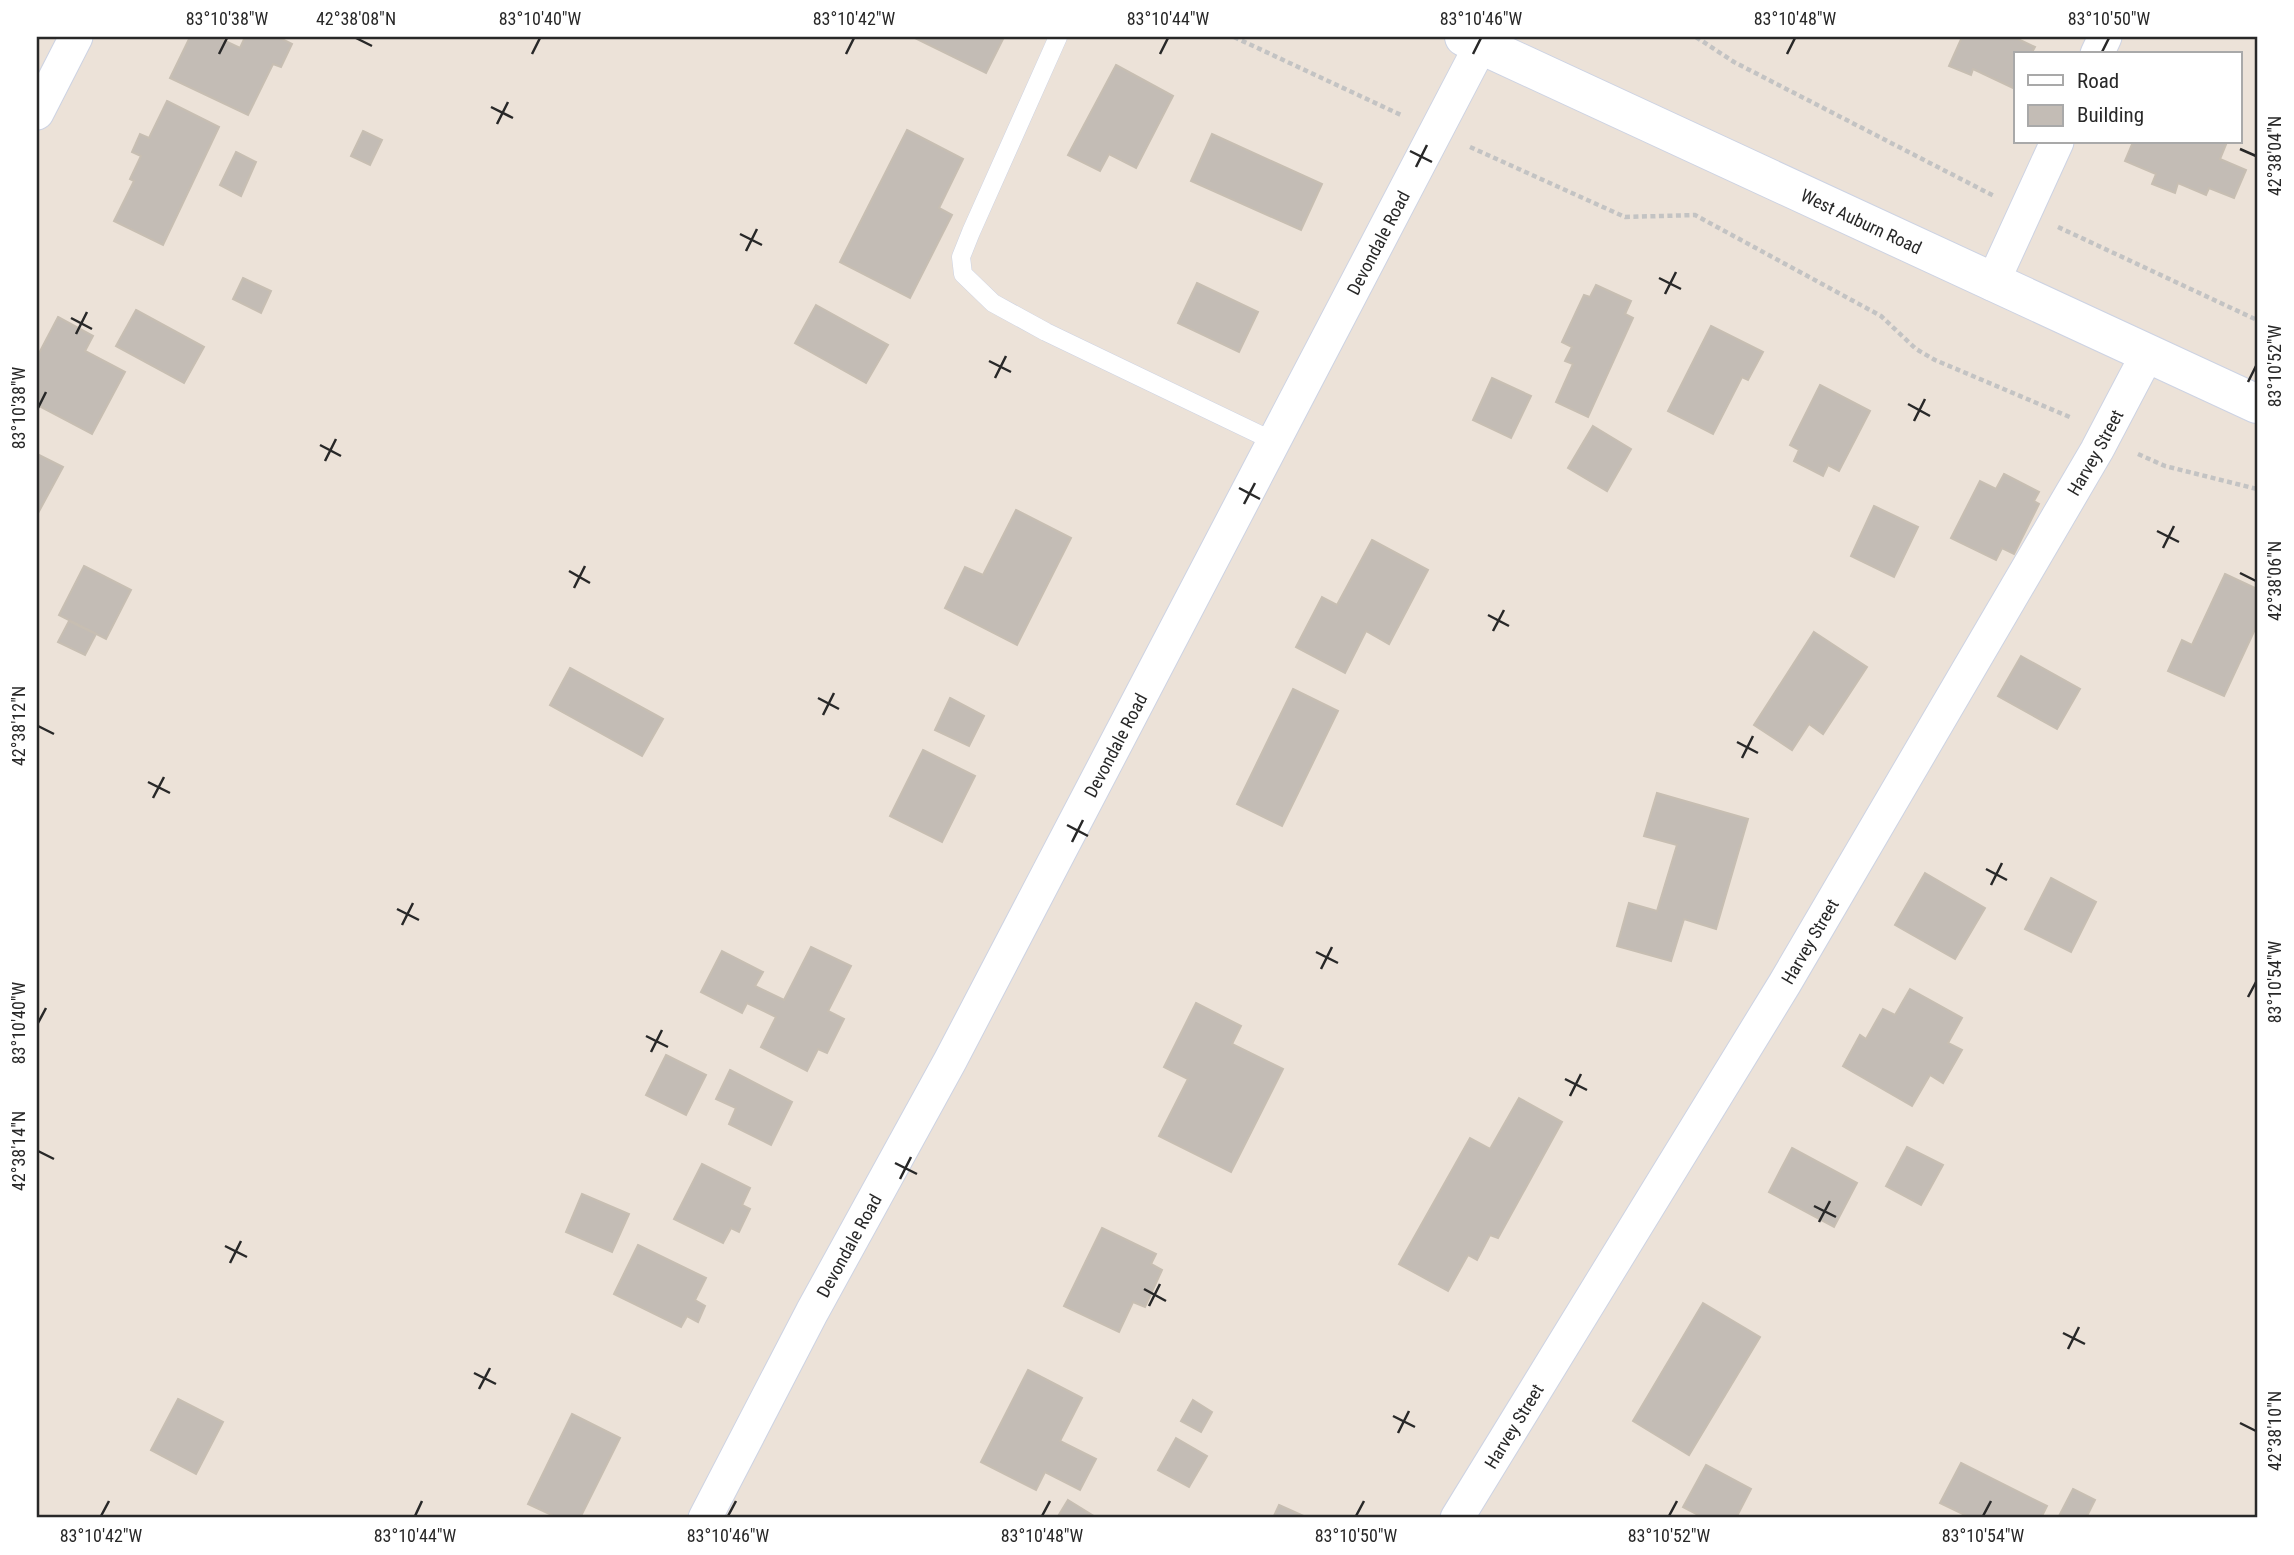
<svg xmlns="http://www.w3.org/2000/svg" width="2294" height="1555" viewBox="0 0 2294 1555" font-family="'Roboto Condensed',sans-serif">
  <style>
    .building { fill: #c3bcb5; stroke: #c7beb2; stroke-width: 2 }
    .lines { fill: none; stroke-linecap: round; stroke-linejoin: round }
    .lane-casing { stroke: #cdd3e3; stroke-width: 19 }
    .street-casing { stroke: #cdd3e3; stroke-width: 35 }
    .secondary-casing { stroke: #cdd3e3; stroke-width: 40 }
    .path { stroke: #c3c3c3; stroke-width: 4.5; stroke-dasharray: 5 3.5; stroke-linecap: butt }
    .lane { stroke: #fff; stroke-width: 18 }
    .street { stroke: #fff; stroke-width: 33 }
    .secondary { stroke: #fff; stroke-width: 38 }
    .ticks { fill: none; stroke: #282828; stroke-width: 2.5 }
    .labels { text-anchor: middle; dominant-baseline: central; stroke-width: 7; stroke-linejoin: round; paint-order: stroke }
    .street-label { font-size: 18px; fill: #282828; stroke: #fff }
    .neatline { fill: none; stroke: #282828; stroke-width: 2.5 }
    .ticks-label { font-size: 18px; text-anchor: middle; fill: #282828 }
  </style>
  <rect width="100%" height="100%" fill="#ece2d8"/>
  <!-- building -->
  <g class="building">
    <polygon points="190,37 217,37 240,48 245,37 278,37 292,44 281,67 273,64 248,115 170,78"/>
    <polygon points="913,37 1004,37 986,73"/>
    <polygon points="1962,37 2014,37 2035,47 2031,54 2016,54 2015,89 1973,69 1971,75 1949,66"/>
    <polygon points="1116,65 1173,96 1136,168 1109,154 1100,171 1068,155"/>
    <polygon points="167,101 219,127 163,245 114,221 134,181 130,179 141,156 132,152 140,134 149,138"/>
    <polygon points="907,130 963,159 939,208 952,215 910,298 840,262"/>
    <polygon points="363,131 382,140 370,165 351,156"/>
    <polygon points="1212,134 1322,184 1301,230 1191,181"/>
    <polygon points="2133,142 2227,142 2220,159 2246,170 2234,198 2209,188 2206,195 2178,183 2175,193 2152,184 2156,174 2125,161"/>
    <polygon points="236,152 256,162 241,196 220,185"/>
    <polygon points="243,278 271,291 261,313 233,299"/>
    <polygon points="1197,283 1258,312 1239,352 1178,323"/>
    <polygon points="1596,285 1631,301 1625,314 1633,318 1588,417 1556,402 1573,364 1565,361 1572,347 1562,342 1584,295 1590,297"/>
    <polygon points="816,305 888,345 866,383 795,343"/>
    <polygon points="136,310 204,347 184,383 116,346"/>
    <polygon points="58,317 93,336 85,351 125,372 92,434 37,405 37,357"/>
    <polygon points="1711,326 1763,352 1748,380 1742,377 1713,434 1668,411"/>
    <polygon points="1492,378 1531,396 1511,438 1473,420"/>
    <polygon points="1820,385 1870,411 1839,471 1828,465 1823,476 1794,461 1799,450 1790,445"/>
    <polygon points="1593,426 1631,449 1607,491 1568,468"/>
    <polygon points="37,454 63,467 37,515"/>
    <polygon points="2004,474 2039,492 2034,501 2039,504 2014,554 2002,548 1996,560 1951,538 1980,481 1996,489"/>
    <polygon points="1874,506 1918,527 1894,577 1851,556"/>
    <polygon points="1016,510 1071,538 1017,645 945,608 965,567 983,575"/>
    <polygon points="1372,540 1428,570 1389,644 1366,631 1345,673 1296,647 1322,597 1337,605"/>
    <polygon points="84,566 131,590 106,639 59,615"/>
    <polygon points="2225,574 2257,589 2257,625 2224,696 2168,671 2182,640 2192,645"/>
    <polygon points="69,621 96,634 85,655 58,642"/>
    <polygon points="1814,632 1867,667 1823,734 1809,724 1792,750 1754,725"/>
    <polygon points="2021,656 2080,689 2057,729 1998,696"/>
    <polygon points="570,668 663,719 642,756 550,705"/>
    <polygon points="1293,689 1338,711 1282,826 1237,804"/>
    <polygon points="950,698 984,716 969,746 935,730"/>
    <polygon points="923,750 975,776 942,842 890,816"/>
    <polygon points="1657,793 1748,819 1716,929 1684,919 1671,961 1617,946 1629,903 1657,911 1677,845 1644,836"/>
    <polygon points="1925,873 1985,908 1955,959 1895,925"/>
    <polygon points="2051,878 2096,902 2071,952 2025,929"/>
    <polygon points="811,947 851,966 828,1011 844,1019 827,1053 818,1049 807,1071 761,1047 776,1017 747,1003 742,1013 701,992 722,951 763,972 755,986 784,1000"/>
    <polygon points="1910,989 1962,1018 1948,1043 1962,1050 1943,1083 1930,1075 1912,1106 1843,1066 1860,1035 1866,1039 1883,1009 1895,1015"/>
    <polygon points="1196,1003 1241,1026 1232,1044 1283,1069 1231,1172 1159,1136 1188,1079 1164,1067"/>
    <polygon points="666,1055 706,1075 686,1115 646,1095"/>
    <polygon points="730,1070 792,1102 771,1145 729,1124 736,1108 716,1099"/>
    <polygon points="1519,1098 1562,1122 1498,1238 1490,1235 1477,1260 1468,1255 1448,1291 1399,1264 1470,1138 1490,1149"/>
    <polygon points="1907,1147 1943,1165 1921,1205 1886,1186"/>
    <polygon points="1792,1148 1857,1183 1834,1227 1769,1192"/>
    <polygon points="702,1164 750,1188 742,1205 750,1209 739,1232 731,1228 723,1243 674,1219"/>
    <polygon points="582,1194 629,1214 612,1252 566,1232"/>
    <polygon points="1102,1228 1156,1254 1151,1264 1162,1270 1145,1307 1133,1302 1119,1332 1064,1306"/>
    <polygon points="638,1245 706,1278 695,1300 705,1306 698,1322 687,1316 681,1327 614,1294"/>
    <polygon points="1703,1303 1760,1337 1689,1455 1633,1421"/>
    <polygon points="1028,1370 1082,1398 1060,1441 1096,1459 1080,1490 1045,1472 1036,1490 981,1462"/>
    <polygon points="178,1399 223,1422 196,1474 151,1450"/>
    <polygon points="1193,1400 1212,1412 1201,1432 1181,1421"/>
    <polygon points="572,1414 620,1438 580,1518 558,1518 528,1504"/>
    <polygon points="1176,1438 1207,1456 1189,1487 1158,1470"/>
    <polygon points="1961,1463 2047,1506 2041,1518 1971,1518 1940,1503"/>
    <polygon points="1706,1465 1751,1489 1736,1518 1704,1518 1683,1507"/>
    <polygon points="2073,1489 2095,1500 2086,1518 2058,1518"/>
    <polygon points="1068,1500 1097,1518 1057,1518"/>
    <polygon points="1279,1505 1308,1518 1273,1518"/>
  </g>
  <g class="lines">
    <!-- lane casing -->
    <g class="lane-casing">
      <polyline id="lane" points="1058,37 971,232 961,257 963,274 993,303 1046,332 1273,441"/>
    </g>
    <!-- street casing -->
    <g class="street-casing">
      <g id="street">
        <polyline points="2097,54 2105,37"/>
        <polyline points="37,113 76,37"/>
        <polyline points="1992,284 2057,142"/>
        <path id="s1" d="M705 1518 812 1312 950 1061 1481 45"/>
        <path id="s2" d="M1457 1518 1785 983 2097 450 2147 355"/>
      </g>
    </g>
    <!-- secondary casing -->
    <g class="secondary-casing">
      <g id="secondary">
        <path id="s3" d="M1464 37 2257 404"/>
      </g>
    </g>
    <!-- path -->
    <g class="path">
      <polyline points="1234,37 1401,115"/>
      <polyline points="1696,37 1734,62 1994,196"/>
      <polyline points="1470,147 1625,217 1695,215 1881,316 1916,349 1935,360 2072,418"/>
      <polyline points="2058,227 2257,320"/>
      <polyline points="2138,454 2165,466 2257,489"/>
    </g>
    <!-- lane -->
    <use href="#lane" class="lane"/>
    <!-- street -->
    <use href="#street" class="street"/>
    <!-- secondary -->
    <use href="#secondary" class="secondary"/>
  </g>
  <!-- ticks -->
  <path class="ticks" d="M356 38 372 46M219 54 227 38M532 54 540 38M846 54 854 38M1160 54 1168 38M1473 54 1481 38M1787 54 1795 38M2101 54 2109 38M491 107 513 118M497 124 508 102M2240 149 2256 156M1410 151 1432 162M1416 167 1427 145M740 234 762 245M746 251 757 229M1659 278 1681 289M1665 294 1676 272M71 318 92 329M76 334 87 312M989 361 1011 372M995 378 1006 356M2248 382 2256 366M1908 404 1930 416M38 408 46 392M1914 421 1925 399M320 445 341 456M325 461 336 439M1239 488 1260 499M1244 504 1255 483M2157 531 2179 542M2163 548 2174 526M569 571 590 583M2240 573 2256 581M574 588 585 566M1488 615 1509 626M1493 631 1504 610M818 698 839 709M823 715 834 693M38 726 54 734M1737 742 1758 753M1742 758 1753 736M148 782 170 793M153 798 164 777M1067 825 1088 836M1072 842 1083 820M1986 869 2007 880M1991 885 2002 863M397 909 419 920M402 925 413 903M1316 952 1338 963M1321 969 1332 947M2248 997 2256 982M38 1023 46 1008M646 1036 668 1047M651 1052 662 1030M1565 1079 1587 1090M1570 1096 1581 1074M38 1151 54 1159M895 1163 917 1174M900 1179 911 1157M1814 1206 1836 1217M1819 1222 1830 1201M225 1246 247 1257M230 1263 241 1241M1144 1289 1166 1301M1149 1306 1160 1284M2063 1333 2085 1344M2068 1349 2079 1327M474 1373 496 1384M479 1389 490 1368M1393 1416 1415 1427M2240 1423 2256 1431M1398 1433 1409 1411M101 1516 109 1501M415 1516 422 1501M728 1516 736 1501M1042 1516 1050 1501M1356 1516 1364 1501M1669 1516 1677 1501M1983 1516 1991 1501"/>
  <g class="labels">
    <!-- street labels -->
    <g class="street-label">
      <text stroke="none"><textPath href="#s3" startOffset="438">West Auburn Road</textPath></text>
      <text stroke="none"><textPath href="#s1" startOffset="1442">Devondale Road</textPath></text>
      <text stroke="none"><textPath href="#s2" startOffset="1242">Harvey Street</textPath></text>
      <text stroke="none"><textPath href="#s1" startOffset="875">Devondale Road</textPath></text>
      <text stroke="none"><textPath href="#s2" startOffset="676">Harvey Street</textPath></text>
      <text stroke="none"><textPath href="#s1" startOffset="308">Devondale Road</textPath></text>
      <text stroke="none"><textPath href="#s2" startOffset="108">Harvey Street</textPath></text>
    </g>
  </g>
  <!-- border -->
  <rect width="2294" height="1555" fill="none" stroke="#ffffff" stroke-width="77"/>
  <!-- legend -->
  <rect x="2014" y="52" width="228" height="91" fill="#ffffff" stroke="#a9a9a9" stroke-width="2"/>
  <rect x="2028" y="75" width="35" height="10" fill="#ffffff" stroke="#a9a9a9" stroke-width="2"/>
  <text x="2077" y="88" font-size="21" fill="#282828">Road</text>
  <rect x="2028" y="105" width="35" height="21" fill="#c3bcb5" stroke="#a9a9a9" stroke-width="2"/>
  <text x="2077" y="122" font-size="21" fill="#282828">Building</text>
  <rect x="38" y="38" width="2218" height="1478" class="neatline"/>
  <g class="ticks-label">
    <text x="227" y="25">83°10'38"W</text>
    <text x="356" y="25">42°38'08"N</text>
    <text x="540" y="25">83°10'40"W</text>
    <text x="854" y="25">83°10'42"W</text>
    <text x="1168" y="25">83°10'44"W</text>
    <text x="1481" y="25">83°10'46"W</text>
    <text x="1795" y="25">83°10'48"W</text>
    <text x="2109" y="25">83°10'50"W</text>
    <text transform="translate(2275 156) rotate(-90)" y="6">42°38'04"N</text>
    <text transform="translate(2275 366) rotate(-90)" y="6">83°10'52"W</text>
    <text transform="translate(19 408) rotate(-90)" y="6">83°10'38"W</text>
    <text transform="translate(2275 581) rotate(-90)" y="6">42°38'06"N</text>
    <text transform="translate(19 726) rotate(-90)" y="6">42°38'12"N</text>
    <text transform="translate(2275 982) rotate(-90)" y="6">83°10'54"W</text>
    <text transform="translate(19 1023) rotate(-90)" y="6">83°10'40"W</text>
    <text transform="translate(19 1151) rotate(-90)" y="6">42°38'14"N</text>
    <text transform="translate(2275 1431) rotate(-90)" y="6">42°38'10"N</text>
    <text x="101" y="1542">83°10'42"W</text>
    <text x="415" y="1542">83°10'44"W</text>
    <text x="728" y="1542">83°10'46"W</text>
    <text x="1042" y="1542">83°10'48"W</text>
    <text x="1356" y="1542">83°10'50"W</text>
    <text x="1669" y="1542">83°10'52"W</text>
    <text x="1983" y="1542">83°10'54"W</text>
  </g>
</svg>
